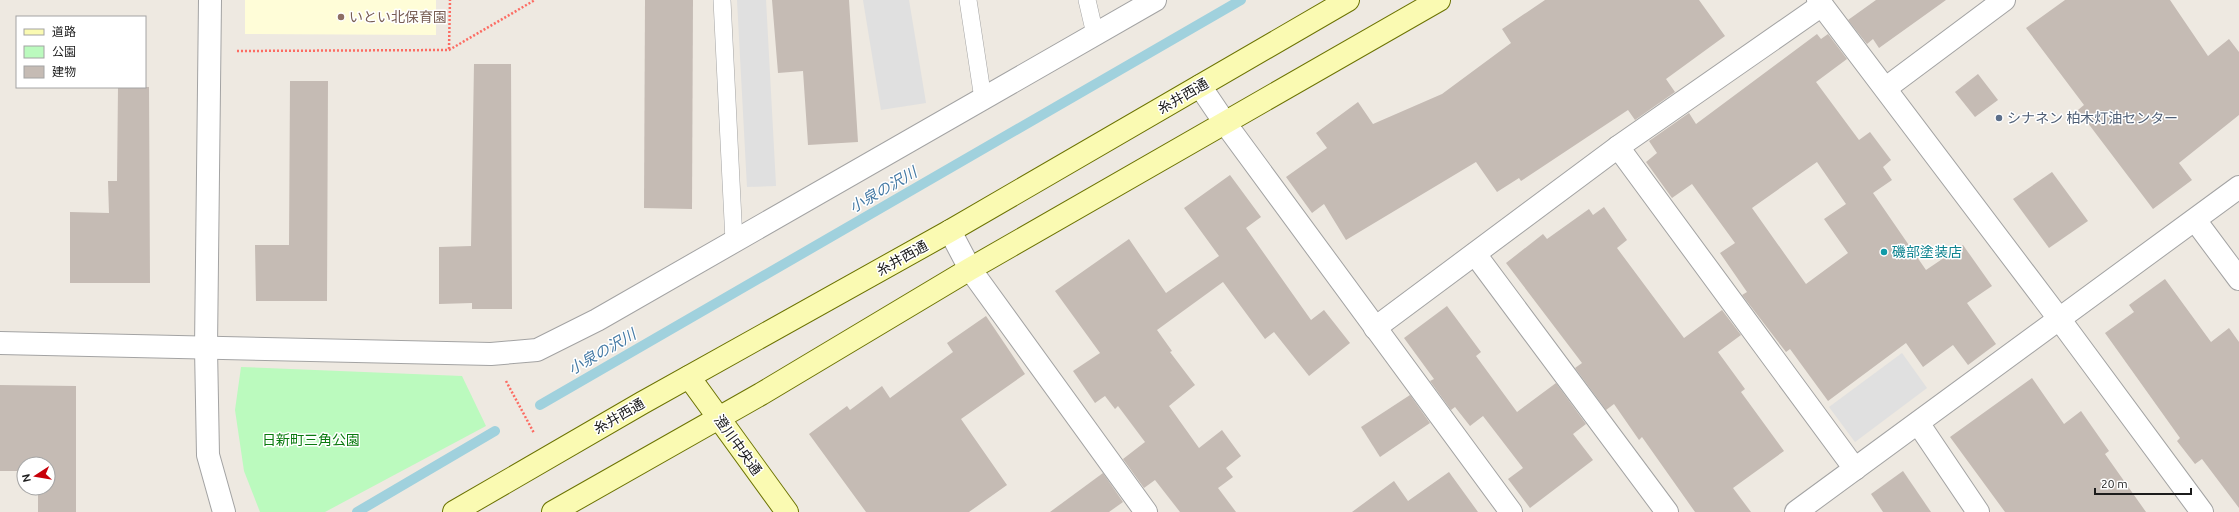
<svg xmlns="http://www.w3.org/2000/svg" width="2239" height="512" viewBox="0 0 2239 512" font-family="Ubuntu,'Noto Sans JP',sans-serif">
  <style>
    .education { fill: #fffdd8 }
    .park { fill: #bbfabe }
    .parking { fill: #e0e0e0 }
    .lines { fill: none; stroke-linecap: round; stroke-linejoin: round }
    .stream { stroke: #a0d1dd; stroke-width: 10 }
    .building { fill: #c5bbb4; fill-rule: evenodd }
    .lane-casing { stroke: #a3a3a3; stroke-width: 18 }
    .street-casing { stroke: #a3a3a3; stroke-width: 24 }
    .secondary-casing { stroke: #6c7303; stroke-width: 24 }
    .path { stroke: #fc6c63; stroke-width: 2.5; stroke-dasharray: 2 2; stroke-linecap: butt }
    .lane { stroke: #fff; stroke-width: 17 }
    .street { stroke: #fff; stroke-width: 22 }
    .secondary { stroke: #fafab2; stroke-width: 22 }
    .education-dot { fill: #8d6e63; stroke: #fff; stroke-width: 1.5 }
    .service-dot { fill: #5c6f8a; stroke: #fff; stroke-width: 1.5 }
    .culture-dot { fill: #0f9aa8; stroke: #fff; stroke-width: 1.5 }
    .labels { text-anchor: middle; stroke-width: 3; stroke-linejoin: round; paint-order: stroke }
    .education-label { font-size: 14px; fill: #785e54; stroke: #fff; text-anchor: start }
    .street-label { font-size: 14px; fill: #1c1c1c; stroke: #fff }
    .service-label { font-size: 14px; fill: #4e5e75; stroke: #fff; text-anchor: start }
    .culture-label { font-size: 14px; fill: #0d838f; stroke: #fff; text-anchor: start }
    .park-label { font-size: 14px; fill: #097a0e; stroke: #fff }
    .water-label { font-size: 15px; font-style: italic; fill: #4479a4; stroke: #fff }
  </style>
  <rect width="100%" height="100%" fill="#eee9e1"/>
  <path class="education" d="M245 0H436V35L245 34Z"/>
  <path class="park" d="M241 367 462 376 486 426 325 512H260L244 471 235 410Z"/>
  <g class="parking">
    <path d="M737 0H766L776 186 747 187Z"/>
    <path d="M863 0H909L926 103 881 110Z"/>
    <path d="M1902 353 1927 388 1855 442 1829 407Z"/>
  </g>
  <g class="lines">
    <g class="stream">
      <path d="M540 405 1241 0"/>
      <path d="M357 512 495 431"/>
    </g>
  </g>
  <g class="building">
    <path d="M645 0H693L692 209 644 208Z"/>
    <path d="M772 0H849L858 142 808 145 803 71 778 73Z"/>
    <path d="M1545 0H1699L1725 36 1666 79 1675 92 1635 120 1628 110 1521 181 1519 178 1497 192 1476 162 1346 240 1324 204 1312 213 1286 177 1327 148 1316 133 1358 102 1373 124 1442 94 1511 43 1502 29Z"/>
    <path d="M1876 0H1946L1879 48 1873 39 1867 44 1848 20Z"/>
    <path d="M2065 0H2170L2208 56 2229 39 2239 52V115L2179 163 2192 180 2153 209 2078 110 2084 105 2026 28Z"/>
    <path d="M1817 34 1821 39 1828 34 1847 59 1816 82 1859 140 1870 132 1891 160 1883 167 1892 180 1873 193 1926 270 1963 245 1992 286 1967 303 1996 344 1968 365 1953 345 1923 367 1906 343 1828 401 1790 349 1786 352 1742 295 1747 292 1720 253 1735 243 1692 184 1672 198 1646 162 1657 153 1649 141 1689 113 1696 124ZM1817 162 1846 204 1824 219 1848 253 1806 284 1752 208Z"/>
    <path d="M474 64H511L512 309H472V303L439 304V247L471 246Z"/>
    <path d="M1978 74 1998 100 1975 117 1955 92Z"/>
    <path d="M290 81H328L327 301H256L255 245H289Z"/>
    <path d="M118 87H149L150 283H70V212L109 213 108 181H117Z"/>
    <path d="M2052 172 2088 221 2049 248 2013 199Z"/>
    <path d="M1230 175 1261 217 1246 228 1311 320 1324 310 1350 343 1309 376 1274 332 1265 339 1223 282 1157 330 1172 351 1170 352 1195 385 1169 406 1199 448 1222 430 1241 456 1226 468 1233 477 1218 488 1236 512H1180L1155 480 1144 488 1123 459 1145 442 1118 406 1115 409 1105 396 1095 403 1073 371 1100 353 1055 291 1129 239 1166 293 1219 256 1184 208Z"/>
    <path d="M1604 207 1627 240 1617 248 1684 338 1722 310 1741 335 1718 352 1745 389 1741 392 1784 451 1733 488 1751 512H1695L1642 437 1639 440 1614 404 1606 410 1575 368 1582 363 1506 263 1543 234 1547 239 1589 209 1593 215Z"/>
    <path d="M2165 279 2211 342 2229 328 2239 342V508L2202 459 2195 464 2177 441 2180 438 2105 333 2134 312 2129 305Z"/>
    <path d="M1447 306 1481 352 1476 356 1517 412 1556 383 1586 424 1573 434 1593 460 1530 508 1508 479 1523 468 1483 416 1470 426 1455 407 1451 410 1430 381 1434 379 1404 338Z"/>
    <path d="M986 316 1025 374 961 419 1007 485 969 512H866L809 434 847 406 850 410 882 386 890 398 953 352 947 343Z"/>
    <path d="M2032 378 2064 424 2081 411 2109 451 2105 454 2146 512H2005L1950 437Z"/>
    <path d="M0 385 76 386V512H38V491H30V488H48V464H24V471H0Z"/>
    <path d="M1410 395 1430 423 1380 457 1361 427Z"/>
    <path d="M1903 471 1931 512H1883L1871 494Z"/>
    <path d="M1449 472 1478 512H1352L1394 481 1408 501Z"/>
    <path d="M1103 473 1123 502 1109 512H1050Z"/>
  </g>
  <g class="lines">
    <g class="lane-casing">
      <g id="lane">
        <path d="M722 0 734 241"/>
        <path d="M968 0 983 99"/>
        <path d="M1087 0 1095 34"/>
      </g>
    </g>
    <g class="street-casing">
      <g id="street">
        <path d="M210 0 206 348 208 455 224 512"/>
        <path d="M1818 0 2060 320 2202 512"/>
        <path d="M1200 86 1225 123 1511 512"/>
        <path d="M1886 88 2004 0"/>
        <path d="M1618 147 1855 469"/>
        <path d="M2195 220 2239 279"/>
        <path d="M950 231 970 269 1146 512"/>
        <path d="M1475 254 1667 512"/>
        <path d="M1375 328 1618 147 1822 5"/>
        <path d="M0 343 491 354 537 350 597 320 1155 0"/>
        <path d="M1918 423 1978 512"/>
        <path d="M1796 512 2239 187"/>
      </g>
    </g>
    <g class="secondary-casing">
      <g id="secondary">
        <path d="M689 377 787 512"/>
        <path d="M454 512 642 403 950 231 1348 0"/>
        <path d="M553 512 761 394 970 269 1439 0"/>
      </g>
    </g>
    <g class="path">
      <path d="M449 49 450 0"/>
      <path d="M237 51 449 50 535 0"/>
      <path d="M506 381 534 433"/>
    </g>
    <use href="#lane" class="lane"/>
    <use href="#street" class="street"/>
    <use href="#secondary" class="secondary"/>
  </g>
  <circle class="education-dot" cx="341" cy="17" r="4"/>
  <circle class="service-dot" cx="1999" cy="118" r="4"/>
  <circle class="culture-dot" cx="1884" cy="252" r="4"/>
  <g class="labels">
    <g class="education-label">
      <text x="349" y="22">いとい北保育園</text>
    </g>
    <g class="street-label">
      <text transform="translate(1183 96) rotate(-30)" y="5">糸井西通</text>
      <text transform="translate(902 258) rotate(-29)" y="5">糸井西通</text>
      <text transform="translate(619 416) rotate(-30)" y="5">糸井西通</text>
      <text transform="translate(738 445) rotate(54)" y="5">澄川中央通</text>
    </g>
    <g class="service-label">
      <text x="2007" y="123">シナネン 柏木灯油センター</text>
    </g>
    <g class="culture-label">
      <text x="1892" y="257">磯部塗装店</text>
    </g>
    <g class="park-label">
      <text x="311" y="445">日新町三角公園</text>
    </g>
    <g class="water-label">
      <text transform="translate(883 190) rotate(-30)" y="5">小泉の沢川</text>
      <text transform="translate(602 352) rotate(-30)" y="5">小泉の沢川</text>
    </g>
  </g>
  <rect x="16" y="16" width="130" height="72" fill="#ffffff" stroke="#a4a4a4"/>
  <rect x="24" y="29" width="20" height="6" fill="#fafab2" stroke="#a4a4a4"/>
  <text x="52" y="36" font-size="12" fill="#1c1c1c">道路</text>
  <rect x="24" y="46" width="20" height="12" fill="#bbfabe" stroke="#a4a4a4"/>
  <text x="52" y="56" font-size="12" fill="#1c1c1c">公園</text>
  <rect x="24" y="66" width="20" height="12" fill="#c5bbb4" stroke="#a4a4a4"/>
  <text x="52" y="76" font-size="12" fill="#1c1c1c">建物</text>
  <g transform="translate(36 476) rotate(258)"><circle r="19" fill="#ffffff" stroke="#a4a4a4"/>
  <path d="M0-3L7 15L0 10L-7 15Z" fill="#c70009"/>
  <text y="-6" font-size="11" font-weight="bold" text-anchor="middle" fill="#1c1c1c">N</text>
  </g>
  <path d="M2095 488v6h96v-6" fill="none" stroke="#1c1c1c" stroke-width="2"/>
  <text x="2101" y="488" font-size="12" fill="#1c1c1c" stroke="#ffffff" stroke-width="3" paint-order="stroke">20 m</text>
</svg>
